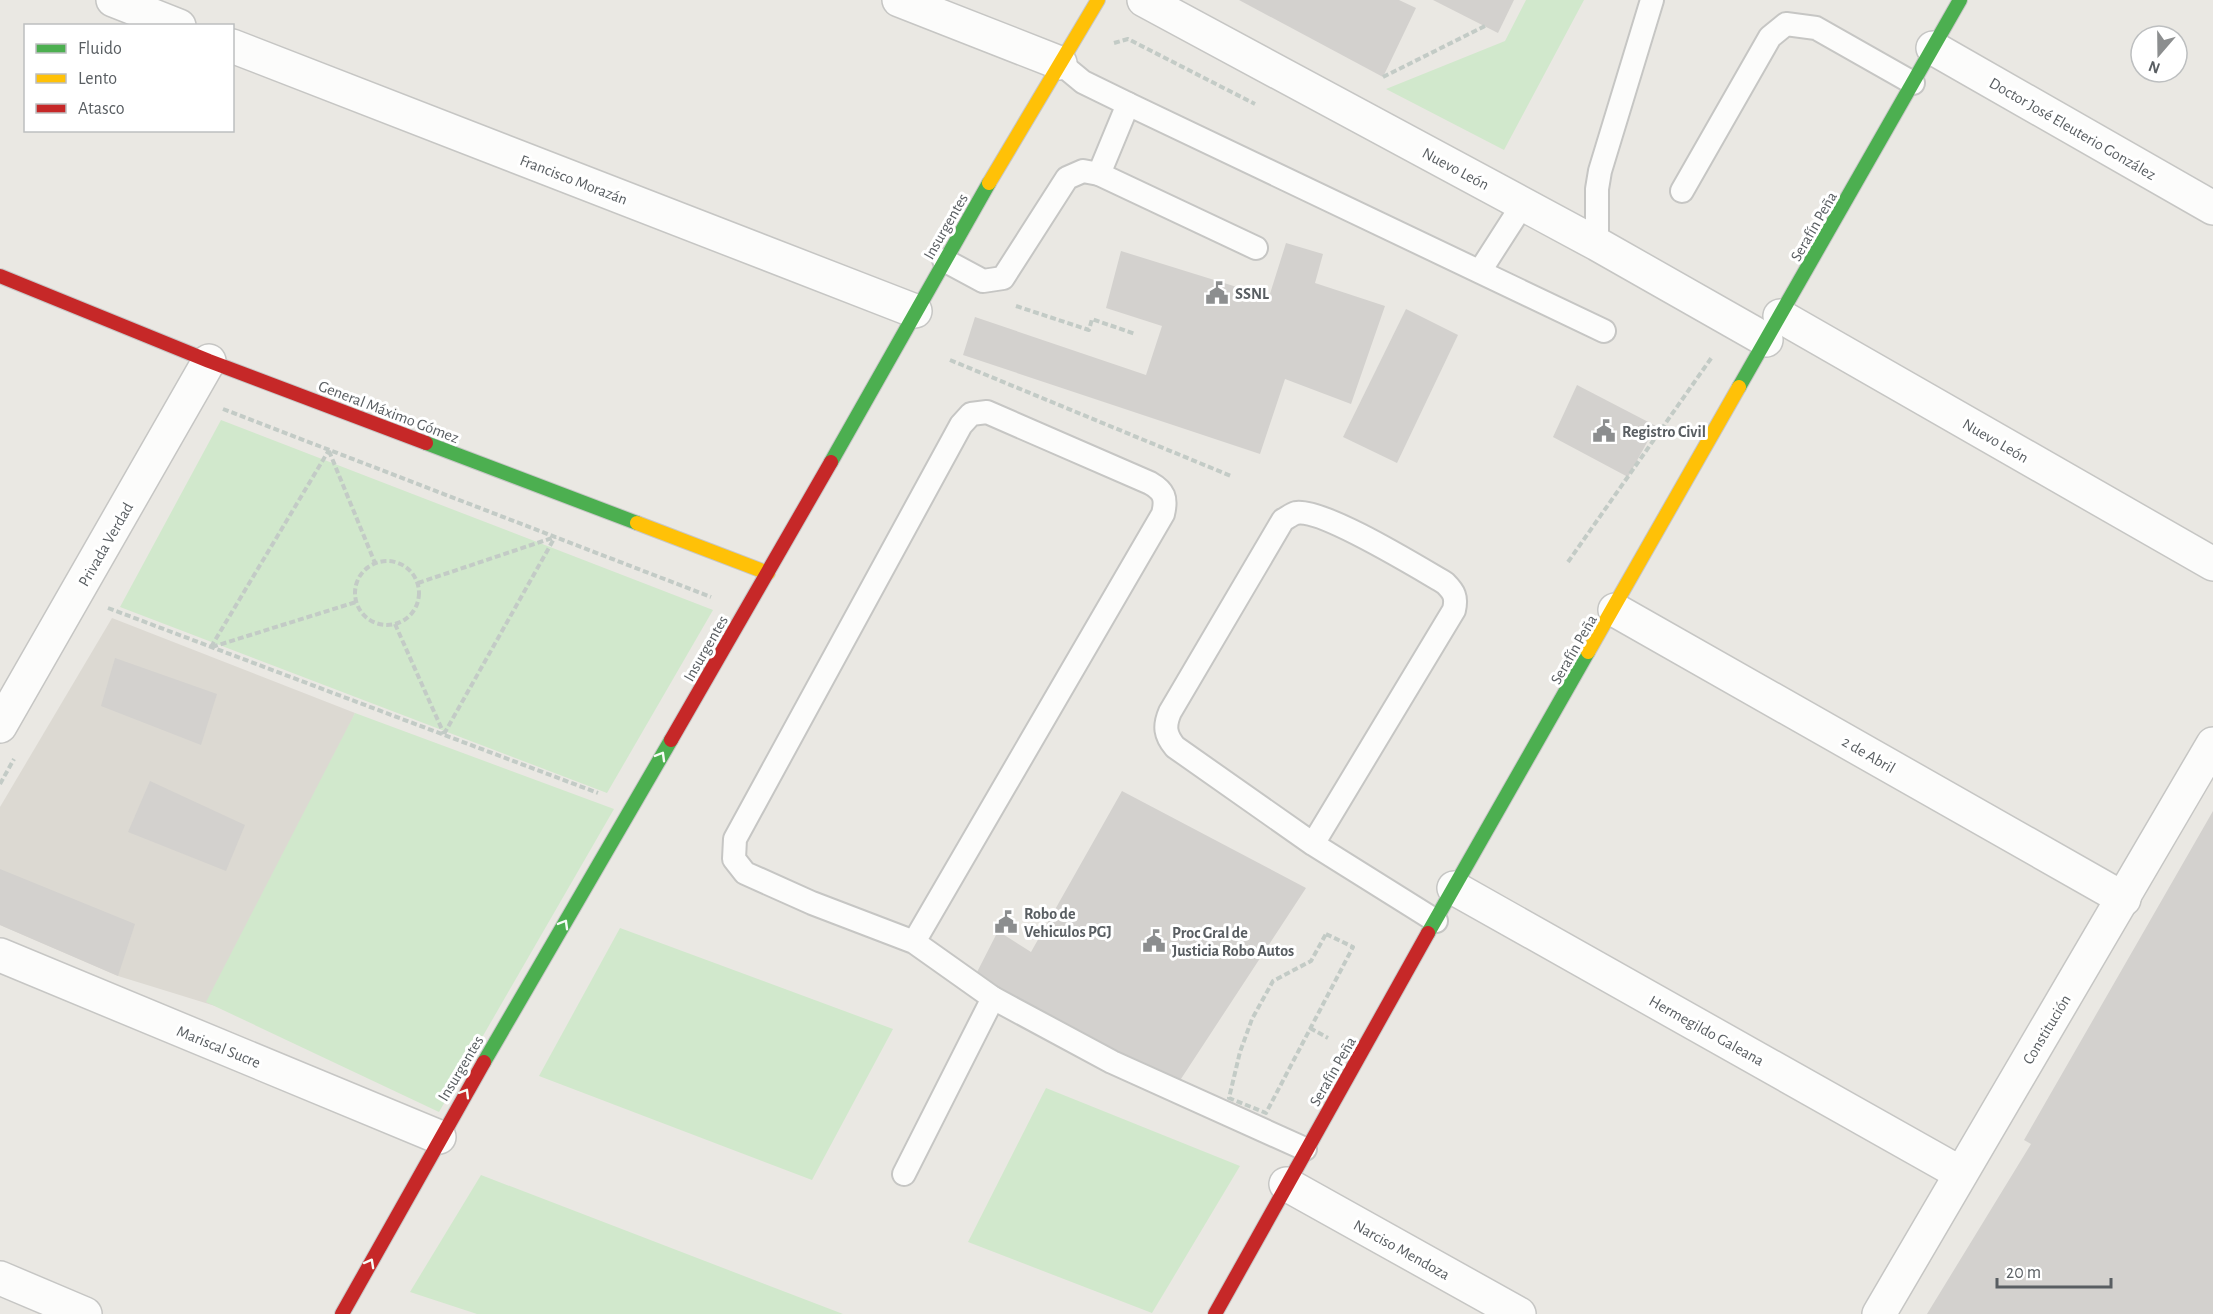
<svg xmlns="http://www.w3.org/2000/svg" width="2213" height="1314" viewBox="0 0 2213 1314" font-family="'Alegreya Sans',sans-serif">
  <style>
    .education { fill: #dcd9d2 }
    .green { fill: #d1e8cc }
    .building { fill: #d3d1ce }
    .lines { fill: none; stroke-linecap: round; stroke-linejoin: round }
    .lane-casing { stroke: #c6c6c4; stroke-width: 26 }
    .street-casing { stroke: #c6c6c4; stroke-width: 36 }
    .fast-casing { stroke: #c7c7c7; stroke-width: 16 }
    .slow-casing { stroke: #c7c7c7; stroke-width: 16 }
    .jam-casing { stroke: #c7c7c7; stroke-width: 16 }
    .path { stroke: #c3cbc6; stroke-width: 4; stroke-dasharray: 6 3; stroke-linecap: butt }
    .lane { stroke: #fcfcfb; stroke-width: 22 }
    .street { stroke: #fcfcfb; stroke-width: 33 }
    .fast { stroke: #4caf50; stroke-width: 14 }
    .slow { stroke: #ffc107; stroke-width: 14 }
    .jam { stroke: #c62828; stroke-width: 14 }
    .oneway { stroke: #f6fbf6 }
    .labels { text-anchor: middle; stroke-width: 6; stroke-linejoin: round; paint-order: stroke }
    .street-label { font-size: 16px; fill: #595e62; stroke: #fff }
    .poi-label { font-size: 16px; font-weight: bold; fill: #595e62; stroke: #fff; text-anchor: start }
  </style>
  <rect width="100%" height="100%" fill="#eae8e3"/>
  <path class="education" d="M112 618 355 713 225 1009 118 976 0 925V807Z"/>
  <g class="green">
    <path d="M1526 0H1584L1504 150 1386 89 1505 41Z"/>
    <path d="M221 420 713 610 607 793 120 607Z"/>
    <path d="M355 713 614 809 439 1112 206 1002Z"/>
    <path d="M620 928 893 1029 812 1180 539 1076Z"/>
    <path d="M1046 1088 1240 1166 1152 1313 968 1242Z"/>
    <path d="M481 1175 843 1314H477L410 1292Z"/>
  </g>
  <g class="building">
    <path d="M1239 0H1399L1416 8 1383 77Z"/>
    <path d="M1433 0H1514L1498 33Z"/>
    <path d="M1286 243 1323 254 1315 283 1385 306 1351 404 1285 379 1260 454 963 355 975 317 1146 375 1162 326 1106 308 1121 251 1269 297Z"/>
    <path d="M1406 309 1458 335 1397 463 1343 437Z"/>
    <path d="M1577 385 1656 426 1628 477 1553 437Z"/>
    <path d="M115 658 217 694 201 745 101 706Z"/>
    <path d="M150 781 245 825 226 871 128 832Z"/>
    <path d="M1122 791 1306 888 1177 1085 973 980 998 931 1031 952Z"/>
    <path d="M2213 811V1314H1927L2031 1144 2024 1140Z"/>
    <path d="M0 869 135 924 118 976 0 925Z"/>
  </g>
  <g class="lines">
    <g class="lane-casing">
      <g id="lane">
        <path d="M1060 63 1083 82 1128 104 1099 174"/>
        <path d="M1128 104 1604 331"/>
        <path d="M1682 191 1770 37 1786 24 1816 28 1913 83"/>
        <path d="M1597 244V189L1600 171 1652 0"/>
        <path d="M944 260 983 281 1003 278 1067 178 1083 171 1099 174 1256 248"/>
        <path d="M1480 271 1523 204"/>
        <path d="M1313 844 1454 610C1457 597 1454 592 1445 583 1419 568 1322 508 1296 513 1292 514 1287 518 1283 520L1170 712C1164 726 1165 735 1175 747L1313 844 1436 921"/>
        <path d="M914 942 1163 514C1167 498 1164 491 1150 483L987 412 971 414 961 425 735 839 734 859 745 873 812 903 914 942 993 998 1112 1062 1305 1149"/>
        <path d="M904 1174 993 998"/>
      </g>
    </g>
    <g class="street-casing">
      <g id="street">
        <path d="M113 0 179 26"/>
        <path d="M899 0 1060 63"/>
        <path d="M1144 0 1597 244 1766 340"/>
        <path d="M232 46 915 311"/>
        <path d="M1933 48 2213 208"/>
        <path d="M1780 316 2213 564"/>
        <path d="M1615 610 2124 899"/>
        <path d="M0 726 209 361"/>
        <path d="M1454 888 1960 1173"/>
        <path d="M0 955 439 1137"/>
        <path d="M1286 1184 1519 1314"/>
        <path d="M0 1278 85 1314"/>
        <path d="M1879 1314 2213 744"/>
      </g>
    </g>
    <g class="fast-casing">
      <g id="fast">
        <path d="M1739 387 1960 0"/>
        <path d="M426 443 637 523"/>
        <path d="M831 462 989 183"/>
        <path d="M1428 933 1588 652"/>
        <path d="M484 1062 671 740"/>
      </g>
    </g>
    <g class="slow-casing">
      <g id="slow">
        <path d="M989 183 1098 0"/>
        <path d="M637 523 768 573"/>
        <path d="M1588 652 1739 387"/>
      </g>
    </g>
    <g class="jam-casing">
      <g id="jam">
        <path d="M0 276 209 361 426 443"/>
        <path d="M671 740 831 462"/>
        <path d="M342 1314 484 1062"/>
        <path d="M1215 1314 1428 933"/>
      </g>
    </g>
    <g class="path">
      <path d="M1114 43 1128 39 1255 104"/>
      <path d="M1383 77 1485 26"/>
      <path d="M1016 306 1089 330 1092 319 1135 334"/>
      <path d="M950 360 1231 476"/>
      <path d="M223 409 711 597"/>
      <path d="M329 451 375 563"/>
      <circle cx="387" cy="593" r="32"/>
      <path d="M1568 562 1712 357"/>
      <path d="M418 583 555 537"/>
      <path d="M108 608 598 793"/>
      <path d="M395 624 444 734"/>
      <path d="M211 647 329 450"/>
      <path d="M212 647 356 602"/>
      <path d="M444 734 555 537"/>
      <path d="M0 784 14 759"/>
      <path d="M1326 934 1353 947 1266 1113 1229 1098 1240 1052 1252 1019 1273 981 1311 961Z"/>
      <path d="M1310 1028 1328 1038"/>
    </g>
    <use href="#lane" class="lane"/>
    <use href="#street" class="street"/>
    <use href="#fast" class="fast"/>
    <use href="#slow" class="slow"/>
    <use href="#jam" class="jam"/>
  </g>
  <defs><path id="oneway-chevron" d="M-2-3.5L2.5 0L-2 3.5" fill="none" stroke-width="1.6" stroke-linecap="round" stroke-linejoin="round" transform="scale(1.5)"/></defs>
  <g class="oneway">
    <use href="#oneway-chevron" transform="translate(661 756) rotate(-60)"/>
    <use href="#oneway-chevron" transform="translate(564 924) rotate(-60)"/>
    <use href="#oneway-chevron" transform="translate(465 1093) rotate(-59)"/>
    <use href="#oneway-chevron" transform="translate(370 1263) rotate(-61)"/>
  </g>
  <defs>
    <g id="civic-bare" transform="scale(1.8)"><path d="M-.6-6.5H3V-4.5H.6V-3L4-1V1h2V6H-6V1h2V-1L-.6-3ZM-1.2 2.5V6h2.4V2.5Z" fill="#8c8e8f" stroke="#fff" stroke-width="2.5" paint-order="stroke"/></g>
  </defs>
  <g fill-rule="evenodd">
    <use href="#civic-bare" x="1217" y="293"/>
    <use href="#civic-bare" x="1604" y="431"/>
    <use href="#civic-bare" x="1006" y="922"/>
    <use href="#civic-bare" x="1154" y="941"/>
  </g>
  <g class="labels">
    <g class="street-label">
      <text transform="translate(2073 128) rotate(30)" y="6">Doctor José Eleuterio González</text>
      <text transform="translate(1456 168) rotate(28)" y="6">Nuevo León</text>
      <text transform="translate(574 179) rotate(21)" y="6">Francisco Morazán</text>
      <text transform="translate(945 226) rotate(-60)" y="6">Insurgentes</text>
      <text transform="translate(1813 226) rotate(-60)" y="6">Serafín Peña</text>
      <text transform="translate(389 411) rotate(21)" y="6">General Máximo Gómez</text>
      <text transform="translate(1996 440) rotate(30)" y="6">Nuevo León</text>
      <text transform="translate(105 544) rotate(-60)" y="6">Privada Verdad</text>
      <text transform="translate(705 648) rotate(-60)" y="6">Insurgentes</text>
      <text transform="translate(1573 649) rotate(-60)" y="6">Serafín Peña</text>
      <text transform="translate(1869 754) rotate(30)" y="6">2 de Abril</text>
      <text transform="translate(2046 1029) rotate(-59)" y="6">Constitución</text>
      <text transform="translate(1707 1030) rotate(29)" y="6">Hermegildo Galeana</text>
      <text transform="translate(219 1046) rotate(22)" y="6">Mariscal Sucre</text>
      <text transform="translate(460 1068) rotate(-59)" y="6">Insurgentes</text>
      <text transform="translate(1332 1071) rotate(-60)" y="6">Serafín Peña</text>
      <text transform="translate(1402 1249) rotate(29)" y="6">Narciso Mendoza</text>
    </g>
    <g class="poi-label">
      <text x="1235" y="299">SSNL</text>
      <text x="1622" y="437">Registro Civil</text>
      <text x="1024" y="919">Robo de<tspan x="1024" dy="18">Vehiculos PGJ</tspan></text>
      <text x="1172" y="938">Proc Gral de<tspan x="1172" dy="18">Justicia Robo Autos</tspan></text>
    </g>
  </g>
  <rect x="24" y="24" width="210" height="108" fill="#ffffff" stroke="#bdbfc0" stroke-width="1.5"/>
  <rect x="36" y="44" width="30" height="9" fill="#4caf50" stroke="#bdbfc0" stroke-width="1.5"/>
  <text x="78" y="54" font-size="18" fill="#595e62">Fluido</text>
  <rect x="36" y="74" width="30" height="9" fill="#ffc107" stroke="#bdbfc0" stroke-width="1.5"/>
  <text x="78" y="84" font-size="18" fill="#595e62">Lento</text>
  <rect x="36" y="104" width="30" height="9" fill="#c62828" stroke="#bdbfc0" stroke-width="1.5"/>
  <text x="78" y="114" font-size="18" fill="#595e62">Atasco</text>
  <g transform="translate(2159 54) rotate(200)"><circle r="28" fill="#ffffff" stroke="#bdbfc0" stroke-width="1.5"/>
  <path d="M0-4.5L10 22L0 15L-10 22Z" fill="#8c8e8f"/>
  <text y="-9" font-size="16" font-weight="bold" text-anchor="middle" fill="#595e62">N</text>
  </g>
  <path d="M1997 1278v9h114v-9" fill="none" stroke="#595e62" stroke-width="3"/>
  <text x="2006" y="1278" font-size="18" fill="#595e62" stroke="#ffffff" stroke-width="4.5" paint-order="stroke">20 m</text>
</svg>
